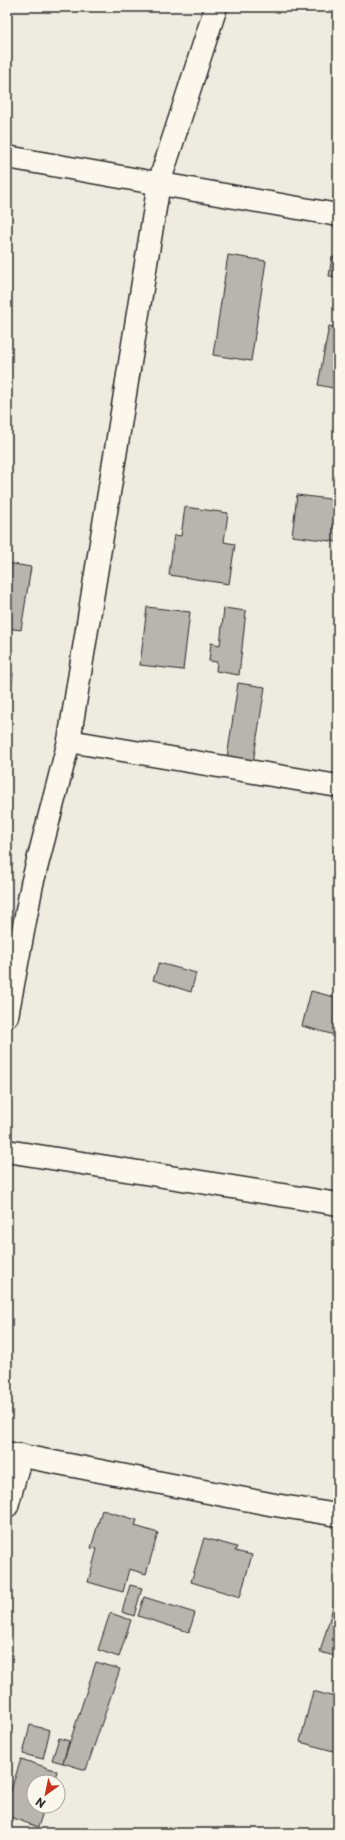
<svg xmlns="http://www.w3.org/2000/svg" width="345" height="1840" viewBox="0 0 345 1840" font-family="'Playpen Sans',sans-serif">
  <style>
    .building { fill: #b8b5ae; stroke: #2b2b2b }
    .lines { fill: none; stroke-linecap: round; stroke-linejoin: round }
    .minor-casing { stroke: #2b2b2b; stroke-width: 25 }
    .minor { stroke: #fbf7ec; stroke-width: 22 }
  </style>
  <rect width="100%" height="100%" fill="#eeebe0"/>
  <filter id="ink" filterUnits="userSpaceOnUse"><feTurbulence type="fractalNoise" baseFrequency=".025" numOctaves="2"/><feDisplacementMap in="SourceGraphic" scale="8" xChannelSelector="R" yChannelSelector="G"/><feConvolveMatrix kernelMatrix="1 2 1 2 8 2 1 2 1" color-interpolation-filters="sRGB"/></filter>
  <g filter="url(#ink)">
    <g class="building">
      <path d="M228 255 266 261 251 361 213 355Z"/>
      <path d="M332 257 338 258V277L329 276Z"/>
      <path d="M338 283V305H335Z"/>
      <path d="M329 326 338 328V389L318 385Z"/>
      <path d="M297 495 338 500V542L292 536Z"/>
      <path d="M185 507 228 513 224 542 235 544 229 584 169 575 174 535 181 536Z"/>
      <path d="M7 563 31 567 21 630 7 628Z"/>
      <path d="M147 607 190 612 183 670 140 665Z"/>
      <path d="M224 608 246 611 239 675 216 671 217 662 209 661 211 643 220 645Z"/>
      <path d="M7 672 13 673 7 728Z"/>
      <path d="M238 683 265 687 253 763 227 758Z"/>
      <path d="M159 963 196 973 191 992 153 980Z"/>
      <path d="M311 991 338 998V1036L302 1026Z"/>
      <path d="M102 1510 137 1520 135 1526 158 1533 146 1574 129 1569 123 1592 88 1582 97 1549 91 1548Z"/>
      <path d="M204 1538 237 1547 235 1551 252 1555 240 1597 191 1582Z"/>
      <path d="M130 1585 142 1588 134 1616 122 1612Z"/>
      <path d="M338 1590V1657L320 1652Z"/>
      <path d="M144 1597 195 1613 189 1632 138 1616Z"/>
      <path d="M110 1613 131 1620 119 1657 98 1650Z"/>
      <path d="M96 1662 120 1669 86 1770 63 1763Z"/>
      <path d="M313 1691 338 1698V1747L337 1752 300 1742Z"/>
      <path d="M30 1725 50 1730 43 1759 23 1754Z"/>
      <path d="M59 1738 69 1741 63 1763 52 1760Z"/>
      <path d="M21 1759 57 1771 54 1782H34V1806H45L38 1827 7 1816V1802Z"/>
    </g>
    <g class="lines">
      <g class="minor-casing">
        <g id="minor">
          <path d="M7 157 338 215"/>
          <path d="M69 741 159 183 216 7"/>
          <path d="M7 1016 32 884 69 741 338 786"/>
          <path d="M7 1151 338 1204"/>
          <path d="M7 1453 275 1505 338 1515"/>
          <path d="M7 1506 21 1455"/>
        </g>
      </g>
      <use href="#minor" class="minor"/>
    </g>
  </g>
  <rect width="345" height="1840" fill="none" stroke="#fbf7ec" stroke-width="24"/>
  <rect x="12" y="12" width="321" height="1816" fill="none" stroke="#2b2b2b" stroke-width="1.5" filter="url(#ink)"/>
  <g transform="translate(46 1794) rotate(213)"><circle r="19" fill="#fbf7ec" stroke="#a8a59f"/>
  <path d="M0-3L7 15L0 10L-7 15Z" fill="#c8321e"/>
  <text y="-6" font-size="11" font-weight="bold" text-anchor="middle" fill="#2b2b2b">N</text>
  </g>
</svg>
